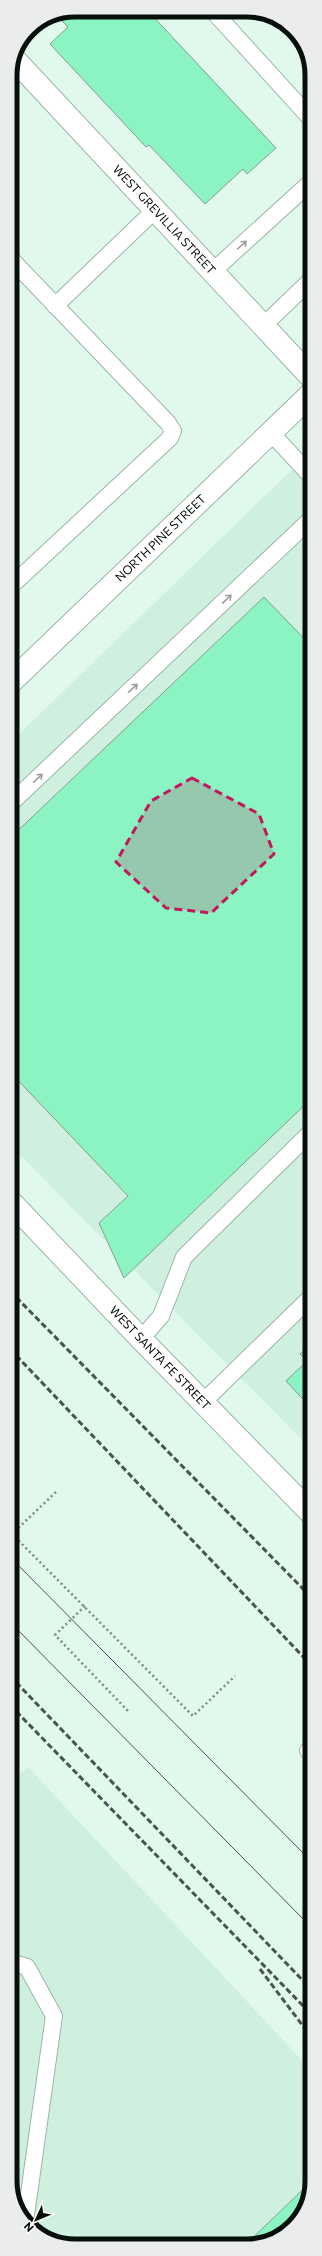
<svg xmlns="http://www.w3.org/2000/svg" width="322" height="2256" viewBox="0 0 322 2256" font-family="Commissioner,sans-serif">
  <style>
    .built { fill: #d0f0df }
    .building { fill: #8bf4c2; stroke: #869c90 }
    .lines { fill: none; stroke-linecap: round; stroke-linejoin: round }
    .service-casing { stroke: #9eb5a8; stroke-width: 18 }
    .minor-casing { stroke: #9eb5a8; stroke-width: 24 }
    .path { stroke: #7b8b83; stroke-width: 2.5; stroke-dasharray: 2 3; stroke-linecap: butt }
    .service { stroke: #fff; stroke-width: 16 }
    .minor { stroke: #fff; stroke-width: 22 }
    .tram { stroke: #48554e; stroke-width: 1 }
    .rail { stroke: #48554e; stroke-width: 3; stroke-dasharray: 6 3; stroke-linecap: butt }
    .oneway { stroke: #9c9f9e }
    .marked { fill: #c2185b; fill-opacity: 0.2; stroke: #c2185b; stroke-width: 3; stroke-dasharray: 8 5; stroke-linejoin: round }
    .labels { text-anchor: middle; stroke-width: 4; stroke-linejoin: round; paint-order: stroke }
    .street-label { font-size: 12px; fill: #08100c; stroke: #fff }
    .rim { fill: none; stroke: #08100c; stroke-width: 5 }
  </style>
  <rect width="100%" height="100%" fill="#e1f9ec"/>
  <g class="built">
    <path d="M312 450V1450L10 1145V743Z"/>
    <path d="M28 1767 312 2071V2182L293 2227 252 2246 58 2244 26 2224 10 2186V1784Z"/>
  </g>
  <g class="building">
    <path d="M75 10 148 11 276 148 247 174 243 169 205 204 149 145 146 147 50 44 68 27 59 18Z"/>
    <path d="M264 597 312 647V1098L124 1278 99 1223 128 1196 10 1072V838Z"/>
    <path d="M312 1343V1409L286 1381 307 1361 300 1354Z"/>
    <path d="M312 2181 293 2227 252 2246H244Z"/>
  </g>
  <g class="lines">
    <g class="service-casing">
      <g id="service">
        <path d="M214 12 312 120"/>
        <path d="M10 258 168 423 173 431 170 438 10 587"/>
        <path d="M213 271 312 181"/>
        <path d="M55 306 155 210"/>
        <path d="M263 326 312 279"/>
        <path d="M271 433 312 477"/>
        <path d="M10 804 312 518"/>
        <path d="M141 1339 161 1316 184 1257 312 1131"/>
        <path d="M203 1402 312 1296"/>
        <path d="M308 1751 312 1747"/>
        <path d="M10 1962 27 1967 54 2016 25 2222"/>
      </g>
    </g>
    <g class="minor-casing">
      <g id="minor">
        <path id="s1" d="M16 61 312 378"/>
        <path id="s2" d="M10 683 312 393"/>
        <path id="s3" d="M10 1201 141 1339 312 1514"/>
      </g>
    </g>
    <g class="path">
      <path d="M56 1492 12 1534 193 1716 235 1676"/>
      <path d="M85 1606 55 1635 128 1711"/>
    </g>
    <use href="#service" class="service"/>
    <use href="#minor" class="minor"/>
    <g class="tram">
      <path d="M10 1557 312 1862"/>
      <path d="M10 1622 312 1928"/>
    </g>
    <g class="rail">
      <path d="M10 1291 312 1598"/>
      <path d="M10 1349 312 1666"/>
      <path d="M10 1676 312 1990"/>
      <path d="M10 1705 312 2015"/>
      <path d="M260 1969 312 2038"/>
    </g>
  </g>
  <defs><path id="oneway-shaft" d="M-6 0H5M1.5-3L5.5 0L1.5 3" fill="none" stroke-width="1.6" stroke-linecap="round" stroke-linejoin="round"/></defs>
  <g class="oneway">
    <use href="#oneway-shaft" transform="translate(242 245) rotate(-42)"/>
    <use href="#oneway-shaft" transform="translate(227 599) rotate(-44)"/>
    <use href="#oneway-shaft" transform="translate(133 688) rotate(-43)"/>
    <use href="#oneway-shaft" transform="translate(38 778) rotate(-43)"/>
  </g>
  <path class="marked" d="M192 778 259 814 274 854 211 913 166 908 116 862 151 801Z"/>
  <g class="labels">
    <g class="street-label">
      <text dy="4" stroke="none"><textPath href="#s1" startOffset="217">WEST GREVILLIA STREET</textPath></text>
      <text dy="4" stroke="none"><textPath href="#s2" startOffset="209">NORTH PINE STREET</textPath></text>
      <text dy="4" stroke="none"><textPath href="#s3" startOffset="217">WEST SANTA FE STREET</textPath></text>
    </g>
  </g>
  <path d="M0 0H322V2256H0ZM75 17H247A58 58 0 0 1 305 75V2181A58 58 0 0 1 247 2239H75A58 58 0 0 1 17 2181V75A58 58 0 0 1 75 17Z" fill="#ebecec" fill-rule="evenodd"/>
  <path class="rim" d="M75 17H247A58 58 0 0 1 305 75V2181A58 58 0 0 1 247 2239H75A58 58 0 0 1 17 2181V75A58 58 0 0 1 75 17Z"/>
  <g transform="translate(36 2220) rotate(226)" stroke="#ffffff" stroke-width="3" paint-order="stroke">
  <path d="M0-3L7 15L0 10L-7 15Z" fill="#08100c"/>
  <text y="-6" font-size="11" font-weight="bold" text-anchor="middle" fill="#08100c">N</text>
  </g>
</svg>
